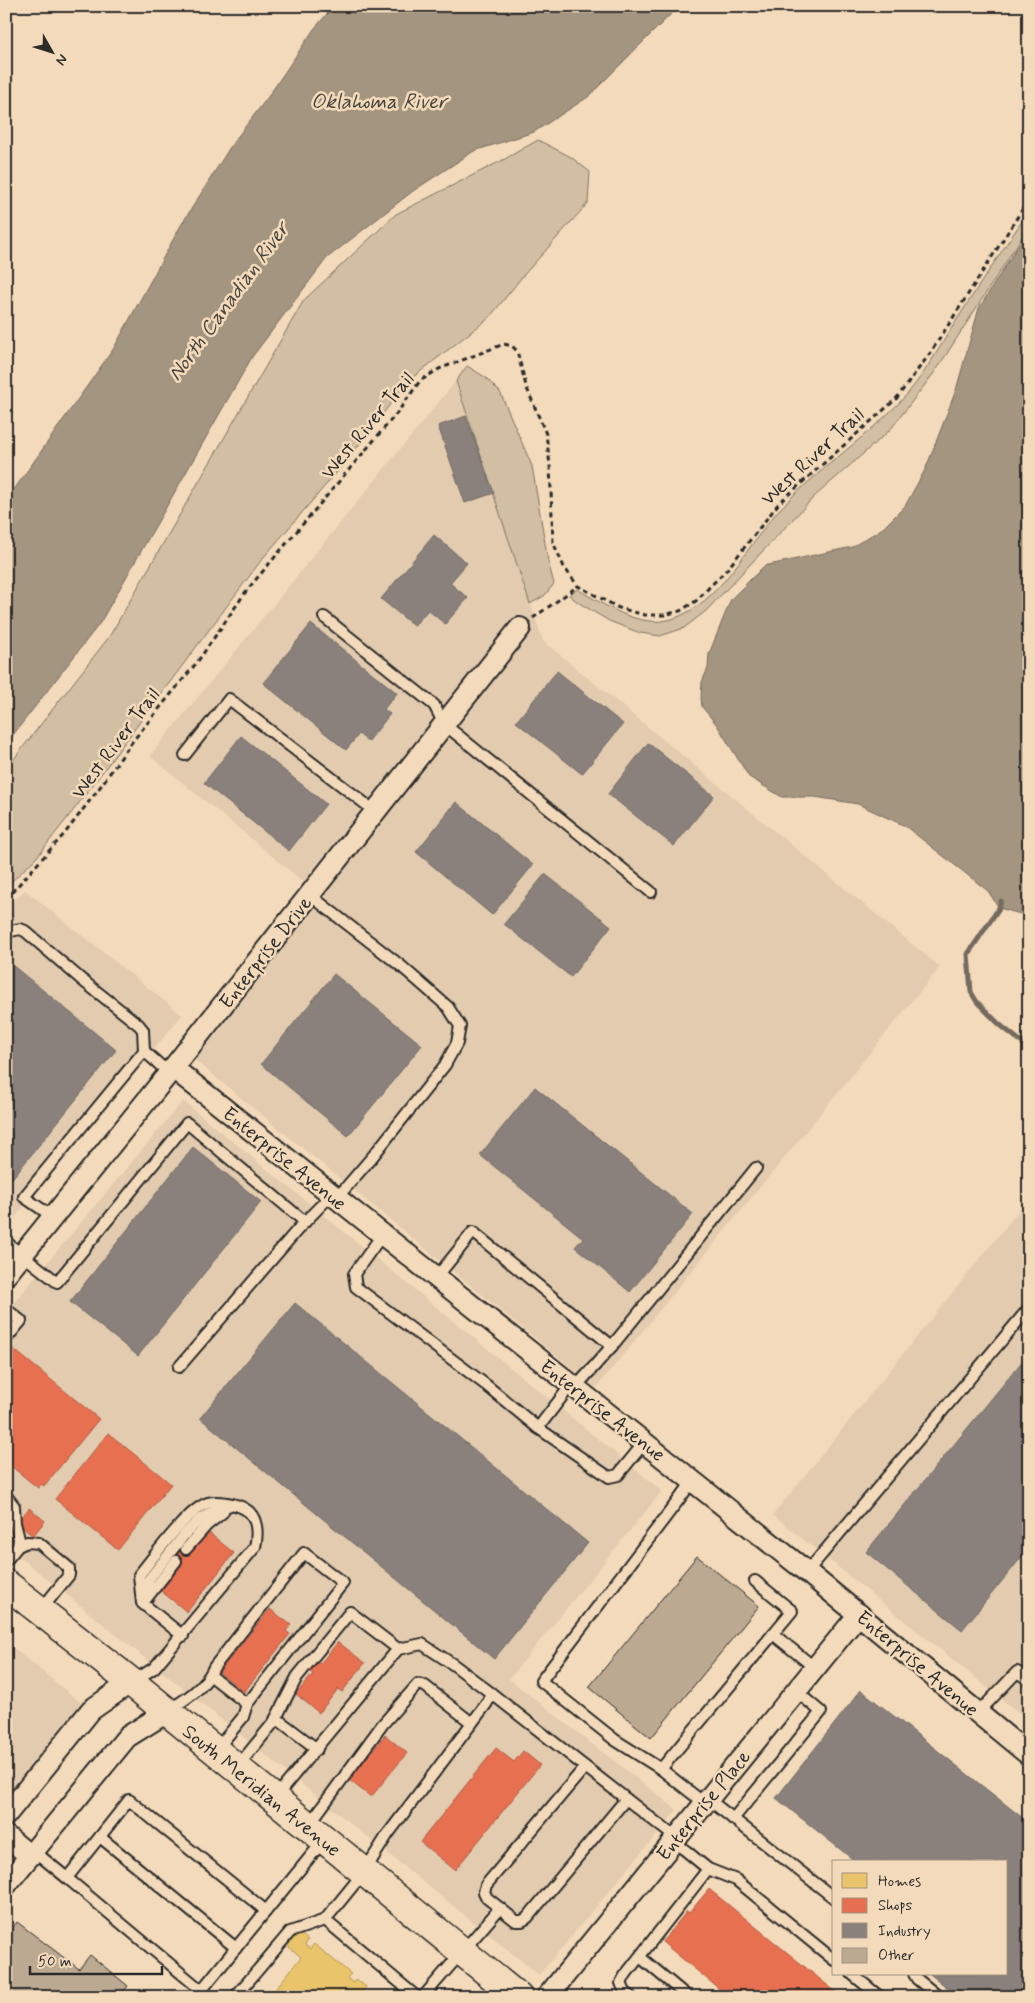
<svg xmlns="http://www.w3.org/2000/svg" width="1035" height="2003" viewBox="0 0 1035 2003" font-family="Mynerve,sans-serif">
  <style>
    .built { fill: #e2cbae }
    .green { fill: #d2bea2; stroke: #7e7466 }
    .water { fill: #a49581; stroke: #746b5f }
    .homes { fill: #e9c46a; stroke: #b09657 }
    .shops { fill: #e76f51; stroke: #af5b46 }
    .industry { fill: #8a817c; stroke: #6e6764 }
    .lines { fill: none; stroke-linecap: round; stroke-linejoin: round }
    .stream { stroke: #746b5f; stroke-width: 5 }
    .building { fill: #bba992; stroke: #2b2b2b }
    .service-casing { stroke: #2b2b2b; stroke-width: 14 }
    .minor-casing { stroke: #2b2b2b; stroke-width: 24 }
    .secondary-casing { stroke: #2b2b2b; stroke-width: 31 }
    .path { stroke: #2b2b2b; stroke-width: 3; stroke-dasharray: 5 4; stroke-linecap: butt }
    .service { stroke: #f3daba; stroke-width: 10 }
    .minor { stroke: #f3daba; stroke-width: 20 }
    .secondary { stroke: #f3daba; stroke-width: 28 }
    .labels { text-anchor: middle; stroke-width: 5; stroke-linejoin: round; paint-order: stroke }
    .street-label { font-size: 20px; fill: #2b2b2b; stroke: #f3daba }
    .water-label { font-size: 21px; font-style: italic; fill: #494640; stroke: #f3daba }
  </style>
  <rect width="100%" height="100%" fill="#f3daba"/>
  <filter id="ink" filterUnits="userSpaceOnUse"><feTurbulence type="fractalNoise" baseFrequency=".02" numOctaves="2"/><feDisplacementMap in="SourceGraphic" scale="10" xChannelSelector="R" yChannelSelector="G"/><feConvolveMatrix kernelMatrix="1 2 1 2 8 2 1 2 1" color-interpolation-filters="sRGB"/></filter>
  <g filter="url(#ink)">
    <g class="built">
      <path d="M456 381 543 641 940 967 596 1388 191 1057 322 897 150 756Z"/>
      <path d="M25 890 182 1015 6 1228V908Z"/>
      <path d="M183 1101 662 1491 509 1679 677 1810 539 1975 6 1546V1312Z"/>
      <path d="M1029 1198V1721L773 1515Z"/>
      <path d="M6 1642 81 1703 6 1795Z"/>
    </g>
    <g class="green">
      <path d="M538 140 571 157 590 172 588 203 522 277 489 318 408 381 349 458 263 558 86 794 37 857 6 887V769L109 637 304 300 396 214 503 160Z"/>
      <path d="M1029 211V226L937 369 890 430 814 497 706 611 684 628 660 636 640 633 609 621 579 603 569 595 577 589C605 605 639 629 672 619 720 604 747 545 779 510 816 471 862 441 900 402 923 378 940 346 958 318 981 282 1005 246 1029 211Z"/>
      <path d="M467 366 485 377 500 392 532 466 548 561 554 584 544 596 530 604 456 381Z"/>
    </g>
    <g class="water">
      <path d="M334 6H679L588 97 534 132 474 151 413 191 327 258 252 357 100 623 6 744V501L114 348 180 227 232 144 268 97 314 29Z"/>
      <path d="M1029 228V916H1028L999 908 988 891 905 826 858 804 815 797H782L749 777 717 725 702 707 701 698 702 682 708 668 709 654 731 599 764 566 852 547 883 528 905 506 926 468 956 390 979 308Z"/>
    </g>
    <path class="homes" d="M298 1932 308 1940 305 1945 310 1949 314 1944 351 1974 347 1978 353 1983 356 1979 366 1987 358 1997H349L341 1990 336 1997H269L301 1957 288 1946Z"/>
    <g class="shops">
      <path d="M11 1347 99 1419 44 1486 41 1484 38 1488 6 1462V1353Z"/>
      <path d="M108 1433 171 1484 118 1550 55 1499Z"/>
      <path d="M29 1508 45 1521 33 1536 17 1523Z"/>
      <path d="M208 1532 234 1553 187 1612 161 1591 182 1565 171 1557 181 1545 191 1553Z"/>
      <path d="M270 1609 291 1625 286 1631 290 1634 244 1692 219 1672Z"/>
      <path d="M338 1642 365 1663 342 1692 338 1689 319 1713 296 1694 313 1674 309 1671 316 1661 320 1664Z"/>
      <path d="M385 1735 407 1753 371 1797 349 1780Z"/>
      <path d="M496 1748 514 1762 523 1751 540 1765 455 1870 420 1842Z"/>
      <path d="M709 1889 842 1997H729L662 1942 687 1911 689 1913Z"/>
    </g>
    <g class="industry">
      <path d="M466 416 494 493 465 503 438 426Z"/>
      <path d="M434 535 467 563 450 583 468 598 445 624 428 610 414 626 381 599Z"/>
      <path d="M311 624 397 693 384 709 390 714 368 742 359 734 346 750 263 683Z"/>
      <path d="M557 671 623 724 582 774 516 722Z"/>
      <path d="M241 736 326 804 289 851 204 783Z"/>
      <path d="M648 743 714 796 674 846 608 794Z"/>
      <path d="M456 802 533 865 492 915 416 852Z"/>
      <path d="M545 874 611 926 571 977 504 924Z"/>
      <path d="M6 960 116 1050 6 1186Z"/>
      <path d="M334 974 422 1045 348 1136 261 1064Z"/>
      <path d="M535 1087 693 1214 630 1292 575 1247 583 1238 480 1155Z"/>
      <path d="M193 1147 261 1202 138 1356 70 1302Z"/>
      <path d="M295 1303 588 1543 494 1659 200 1418Z"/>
      <path d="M1029 1353V1548L962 1630 866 1552Z"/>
      <path d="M861 1690 1029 1823V1997H959L930 1974H1006V1862H856L776 1798Z"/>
    </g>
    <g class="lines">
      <path class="stream" d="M1001 901 999 908 968 954 971 992 977 1002 999 1024 1029 1048"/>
    </g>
    <g class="building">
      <path d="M697 1556 759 1606 651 1738 589 1687Z"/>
      <path d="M17 1922 79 1969 90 1955 128 1986 119 1997H6V1935Z"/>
    </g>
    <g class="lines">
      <g class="service-casing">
        <g id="service">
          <path d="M324 617 434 705 444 724 651 892"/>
          <path d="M185 755 229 699 376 812"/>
          <path d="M310 895 401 966 448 1007 460 1026 457 1043 445 1065 373 1156 336 1199"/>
          <path d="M6 932 20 929 25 931 82 980 139 1025 143 1030 144 1051 24 1197 53 1217"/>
          <path d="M144 1051 169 1073"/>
          <path d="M382 1235 354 1274 356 1287 486 1385 538 1428 571 1385"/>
          <path d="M6 1242 57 1282 187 1123 305 1222"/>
          <path d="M436 1278 473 1232 612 1346 575 1388"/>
          <path d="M6 1309 21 1321 6 1339"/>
          <path d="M612 1346 756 1168"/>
          <path d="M179 1367 299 1228 331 1195"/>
          <path d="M538 1428 609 1477 618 1475 644 1443"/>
          <path d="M693 1481 541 1681 615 1740 661 1769 704 1803"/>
          <path d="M18 1546 27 1542 39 1543 69 1568V1575L40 1611"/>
          <path d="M186 1549 207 1525 223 1512"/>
          <path d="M6 1561 18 1546 19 1539 15 1523 14 1506 7 1497"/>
          <path d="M807 1572 1029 1308"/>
          <path d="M144 1597 149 1579 185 1534 198 1521 210 1513 230 1505"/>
          <path d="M146 1599 176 1561"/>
          <path d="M773 1634 815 1668"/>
          <path d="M210 1675 247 1704"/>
          <path d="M132 1682 154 1668 255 1547C258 1534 258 1516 245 1509 237 1504 217 1500 208 1503 187 1510 154 1557 139 1575L142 1603 183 1636"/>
          <path d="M491 1693 676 1838"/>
          <path d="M167 1711C185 1700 206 1687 214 1667L304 1553 343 1583 247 1704 243 1717 216 1750"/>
          <path d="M977 1714 1017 1672 1029 1680"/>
          <path d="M276 1718 317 1749"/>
          <path d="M238 1766 274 1722 297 1677 350 1612 398 1649 274 1799"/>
          <path d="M585 1767 486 1885 484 1892 487 1898 516 1921H522L527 1918 626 1799"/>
          <path d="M661 1769 792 1611 755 1581"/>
          <path d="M708 1799 834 1898"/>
          <path d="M733 1819 821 1712 796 1691"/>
          <path d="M308 1826 382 1725 418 1684 425 1686 472 1723"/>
          <path d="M100 1837 236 1948"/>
          <path d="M34 1851 67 1878"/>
          <path d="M708 1869 736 1880 834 1960"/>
          <path d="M325 1920 417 1997"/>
          <path d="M640 1957 688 1997"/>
          <path d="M852 1974 880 1997"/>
          <path d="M914 1974 917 1979 939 1997"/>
          <path d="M201 1990 67 1878 129 1800 266 1911"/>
          <path d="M196 1997 323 1841"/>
          <path d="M235 1997 290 1932 325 1920 364 1872 388 1834 487 1703 491 1693 454 1665 422 1644 398 1649"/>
          <path d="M423 1997 500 1908"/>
          <path d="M631 1997 625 1992 621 1983 626 1974 708 1869 674 1841"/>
        </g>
      </g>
      <g class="minor-casing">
        <g id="minor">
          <path d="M173 1068 807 1572 1029 1755"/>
          <path d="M6 1275 173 1068 520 628"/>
          <path d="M6 1815 91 1710 131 1682"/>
          <path d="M6 1836 30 1856"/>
          <path d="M6 1885 127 1737 167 1712"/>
          <path d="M547 1997 859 1614"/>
        </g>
      </g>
      <g class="secondary-casing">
        <path id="secondary" d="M6 1584 131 1682 518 1997"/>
      </g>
      <g class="path">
        <path d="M533 618 578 586"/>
        <path d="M6 899 66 832 100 787 132 742 198 661 247 590 397 413 420 381 439 369 504 344 512 346 517 351 526 386 546 434 550 465 553 542 564 567 578 586 619 608 645 615H664L680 611 696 601 729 567 779 503 896 399 931 352 1029 199"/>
      </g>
      <use href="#service" class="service"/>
      <use href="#minor" class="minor"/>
      <use href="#secondary" class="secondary"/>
    </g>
  </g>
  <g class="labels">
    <g class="street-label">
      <text transform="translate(367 425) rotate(-50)" y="7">West River Trail</text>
      <text transform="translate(812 456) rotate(-43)" y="7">West River Trail</text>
      <text transform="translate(115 743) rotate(-53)" y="7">West River Trail</text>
      <text transform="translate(265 952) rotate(-52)" y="7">Enterprise Drive</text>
      <text transform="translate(285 1158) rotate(39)" y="7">Enterprise Avenue</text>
      <text transform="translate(603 1410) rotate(38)" y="7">Enterprise Avenue</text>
      <text transform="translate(918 1663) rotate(40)" y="7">Enterprise Avenue</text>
      <text transform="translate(262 1790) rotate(39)" y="7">South Meridian Avenue</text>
      <text transform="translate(703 1805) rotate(-51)" y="7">Enterprise Place</text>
    </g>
    <g class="water-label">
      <text x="379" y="108">Oklahoma River</text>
      <text transform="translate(228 301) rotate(-54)" y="7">North Canadian River</text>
    </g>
  </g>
  <rect width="1035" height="2003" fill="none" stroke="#f3daba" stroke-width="25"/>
  <rect x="12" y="12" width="1010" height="1978" fill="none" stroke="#2b2b2b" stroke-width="2" filter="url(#ink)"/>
  <rect x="832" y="1860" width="175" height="115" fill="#f3daba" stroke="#a39481"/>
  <rect x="842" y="1873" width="25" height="15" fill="#e9c46a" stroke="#a39481"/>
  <text x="878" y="1886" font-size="15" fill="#2b2b2b">Homes</text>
  <rect x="842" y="1898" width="25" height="15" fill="#e76f51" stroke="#a39481"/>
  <text x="878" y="1910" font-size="15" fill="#2b2b2b">Shops</text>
  <rect x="842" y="1923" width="25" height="15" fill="#8a817c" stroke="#a39481"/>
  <text x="878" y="1936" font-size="15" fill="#2b2b2b">Industry</text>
  <rect x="842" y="1948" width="25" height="15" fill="#bba992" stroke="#a39481"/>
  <text x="878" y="1960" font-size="15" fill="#2b2b2b">Other</text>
  <g transform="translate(52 52) rotate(129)" stroke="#f3daba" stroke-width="4" paint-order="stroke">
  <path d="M0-4L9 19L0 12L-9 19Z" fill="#2b2b2b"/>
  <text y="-8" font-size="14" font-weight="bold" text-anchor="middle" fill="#2b2b2b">N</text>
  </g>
  <path d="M30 1966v8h132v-8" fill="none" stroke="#2b2b2b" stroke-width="2.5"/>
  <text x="38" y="1966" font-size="15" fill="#2b2b2b" stroke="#f3daba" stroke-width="4" paint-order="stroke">50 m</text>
</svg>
